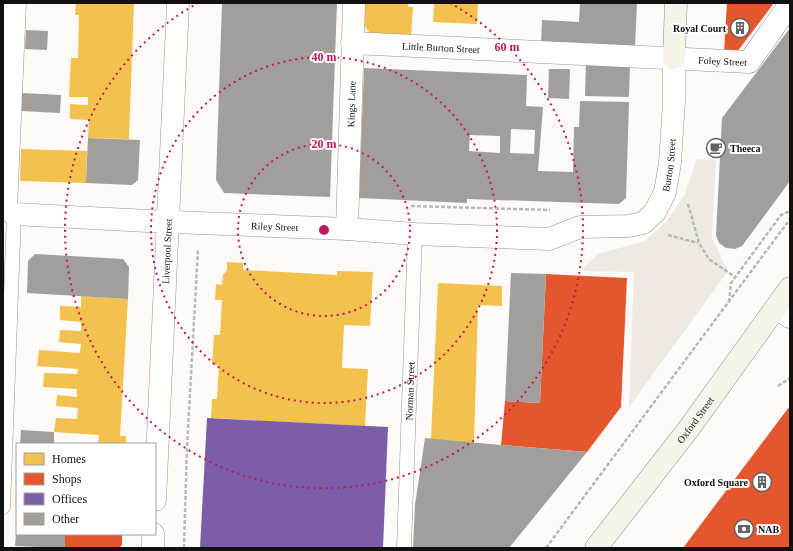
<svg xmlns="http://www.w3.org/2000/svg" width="793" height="551" viewBox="0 0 793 551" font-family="Georgia,serif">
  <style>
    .plaza { fill: #eee9e2 }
    .homes { fill: #f2c14e }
    .shops { fill: #e4572e }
    .offices { fill: #7b5ea7 }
    .building { fill: #a19e9c; fill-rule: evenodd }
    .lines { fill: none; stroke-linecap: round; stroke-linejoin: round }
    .lane-casing { stroke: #979695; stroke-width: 15 }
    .street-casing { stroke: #979695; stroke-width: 23 }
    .secondary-casing { stroke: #8e8d8b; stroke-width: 23 }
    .path { stroke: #b9b9b8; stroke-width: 2.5; stroke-dasharray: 4 2; stroke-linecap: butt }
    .lane { stroke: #fffefe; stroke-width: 14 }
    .street { stroke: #fffefe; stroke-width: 22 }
    .secondary { stroke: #f6f3eb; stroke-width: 22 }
    .ring { fill: none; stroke: #c2185b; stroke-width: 2; stroke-dasharray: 2 4 }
    .labels { text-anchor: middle; stroke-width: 4; stroke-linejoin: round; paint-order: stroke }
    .poi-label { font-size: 10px; font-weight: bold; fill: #111; stroke: #fff; text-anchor: end }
    .street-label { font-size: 10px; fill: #111; stroke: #fff }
    .centre { fill: #c2185b; stroke: #fff; stroke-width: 2 }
    .ring-label { font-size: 12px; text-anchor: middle; font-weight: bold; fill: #c2185b; stroke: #fff; stroke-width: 4; stroke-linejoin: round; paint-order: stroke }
  </style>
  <rect width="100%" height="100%" fill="#fdfaf7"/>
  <path class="plaza" d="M697 159 716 160 712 238 728 271 629 407 634 272 580 271 598 254 645 241 666 222 685 194Z"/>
  <g class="homes">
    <path d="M76 3H134L129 139 88 138 89 120 70 119V104L88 105V97H69L71 58H78L79 15H75Z"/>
    <path d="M365 3H408V7H413L411 36 371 34 364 26Z"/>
    <path d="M434 3H478L477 24 433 22Z"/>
    <path d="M21 149 87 151 86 183 20 181Z"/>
    <path d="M227 262 243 263V270L337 275V271L373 272 370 326 344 325 342 368 368 369 365 426 211 418 212 399H217L219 365H212L214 335H220L222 300H215L216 284 222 285 223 275 227 270Z"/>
    <path d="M438 283 502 286V306L478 305 474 443 431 439Z"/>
    <path d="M81 296 128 299 120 436H126V444H98L99 435 54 432 56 418 77 419 78 408 56 406 57 395 77 397V389L43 387 44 373 77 374 78 369 37 366 39 350 80 353 81 344 59 342 60 330 81 331V322L60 320V306L81 307Z"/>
  </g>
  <g class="shops">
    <path d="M727 3H774L737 52H724Z"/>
    <path d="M546 274 627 278 621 407 587 452 501 445 505 401 540 403Z"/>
    <path d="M790 406V548H683L783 415Z"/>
    <path d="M65 534H122V545L119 548H65Z"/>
  </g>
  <path class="offices" d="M207 418 388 427 383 548H200Z"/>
  <g class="building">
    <path d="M222 3H337L330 197 224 193 216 180Z"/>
    <path d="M580 3H637L635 46 541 43 542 20 579 22Z"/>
    <path d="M790 28V181L742 246 735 249 726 248 719 243 716 235 722 118Z"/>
    <path d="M26 30 48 31 47 50 25 49Z"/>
    <path d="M586 63 630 64 629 97 585 96Z"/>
    <path d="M364 68 527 75 526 106 543 107 538 171 573 172 574 127H579L580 101 629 102 626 198 619 204 467 199V203L359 198ZM511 129 535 130 534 154 510 153ZM470 135 500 136V153L469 151Z"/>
    <path d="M549 69H570L569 99 548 98Z"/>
    <path d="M22 93 61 95 60 113 21 111Z"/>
    <path d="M88 138 140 140 138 180 132 185 86 183Z"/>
    <path d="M35 254 123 259 129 267 128 299 27 293 28 261Z"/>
    <path d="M511 273 546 274 540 403 505 401Z"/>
    <path d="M21 430 54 432V444H20Z"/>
    <path d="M425 438 501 445 587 452 509 548H413L415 505Z"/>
    <path d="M16 534H65V548L15 546Z"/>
  </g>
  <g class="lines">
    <g class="lane-casing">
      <g id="lane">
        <path d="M3 507 14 214"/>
        <path id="s1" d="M404 548 415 234"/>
      </g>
    </g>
    <g class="street-casing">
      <g id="street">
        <path id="s2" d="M352 43 749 62 790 4"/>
        <path id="s3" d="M3 208H6L14 214 148 221 347 229 415 234 549 239 580 227 628 226 643 223 655 212 665 192 670 163 674 101V58"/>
        <path d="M6 208 15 3"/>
        <path id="s4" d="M347 229 354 3"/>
        <path d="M776 308 790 317"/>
        <path id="s5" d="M155 500 178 3"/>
        <path d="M153 548V534"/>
      </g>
    </g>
    <g class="secondary-casing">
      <g id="secondary">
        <path d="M674 58 676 3"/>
        <path id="s6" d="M596 548 690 427 790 288"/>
      </g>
    </g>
    <g class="path">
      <path d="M688 204 699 243 709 259 735 277"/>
      <path d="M411 206 550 210"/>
      <path d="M668 235 698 243"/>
      <path d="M729 302 731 283 781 215 790 211"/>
      <path d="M778 386 790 378"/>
      <path d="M184 548 187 447 198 249"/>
      <path d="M546 548 790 219"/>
    </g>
    <use href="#lane" class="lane"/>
    <use href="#street" class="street"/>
    <use href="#secondary" class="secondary"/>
  </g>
  <g class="ring">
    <circle cx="324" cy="230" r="86"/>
    <circle cx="324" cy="230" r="173"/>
    <path d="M450 3A259 259 0 1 1 198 3"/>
  </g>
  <defs>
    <g id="building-ring" transform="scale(1)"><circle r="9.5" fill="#fff" stroke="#646362" stroke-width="1.5"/><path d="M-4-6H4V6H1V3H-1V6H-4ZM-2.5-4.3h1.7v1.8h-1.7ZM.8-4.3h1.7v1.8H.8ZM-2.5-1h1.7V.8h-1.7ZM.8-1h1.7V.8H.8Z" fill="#646362"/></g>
    <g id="cafe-ring" transform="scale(1)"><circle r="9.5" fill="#fff" stroke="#646362" stroke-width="1.5"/><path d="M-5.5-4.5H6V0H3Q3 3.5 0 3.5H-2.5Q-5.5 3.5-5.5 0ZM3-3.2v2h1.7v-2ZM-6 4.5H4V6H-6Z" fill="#646362"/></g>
    <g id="bank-ring" transform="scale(1)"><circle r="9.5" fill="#fff" stroke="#646362" stroke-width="1.5"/><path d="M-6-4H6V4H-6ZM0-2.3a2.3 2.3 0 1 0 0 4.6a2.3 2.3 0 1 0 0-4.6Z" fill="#646362"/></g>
  </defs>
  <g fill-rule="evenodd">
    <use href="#building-ring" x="740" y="28"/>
    <use href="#cafe-ring" x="716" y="148"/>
    <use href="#building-ring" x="762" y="482"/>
    <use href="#bank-ring" x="744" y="529"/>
  </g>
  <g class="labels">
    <g class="poi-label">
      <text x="726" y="32">Royal Court</text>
      <text x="730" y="152" text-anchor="start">Theeca</text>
      <text x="748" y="486">Oxford Square</text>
      <text x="758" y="533" text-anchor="start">NAB</text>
    </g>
    <g class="street-label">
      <text dy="4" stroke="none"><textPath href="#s2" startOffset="89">Little Burton Street</textPath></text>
      <text dy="4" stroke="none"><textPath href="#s2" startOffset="371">Foley Street</textPath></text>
      <text dy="4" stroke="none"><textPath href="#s4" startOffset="125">Kings Lane</textPath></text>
      <text dy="4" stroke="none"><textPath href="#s3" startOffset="711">Burton Street</textPath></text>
      <text dy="4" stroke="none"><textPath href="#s3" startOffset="274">Riley Street</textPath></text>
      <text dy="4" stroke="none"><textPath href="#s5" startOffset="249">Liverpool Street</textPath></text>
      <text dy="4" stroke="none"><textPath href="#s1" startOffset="157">Norman Street</textPath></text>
      <text dy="4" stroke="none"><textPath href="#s6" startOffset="162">Oxford Street</textPath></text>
    </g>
  </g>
  <circle cx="324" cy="230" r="6" class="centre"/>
  <g class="ring-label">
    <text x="507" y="51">60 m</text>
    <text x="324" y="61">40 m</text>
    <text x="324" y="148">20 m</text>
  </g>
  <rect width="793" height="551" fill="none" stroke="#111111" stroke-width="8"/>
  <rect x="16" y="443" width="140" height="92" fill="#ffffff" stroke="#a0a0a0"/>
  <rect x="24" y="453" width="20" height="12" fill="#f2c14e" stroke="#a0a0a0"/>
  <text x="52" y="463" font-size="12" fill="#111111">Homes</text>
  <rect x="24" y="473" width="20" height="12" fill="#e4572e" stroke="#a0a0a0"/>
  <text x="52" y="483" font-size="12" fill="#111111">Shops</text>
  <rect x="24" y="493" width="20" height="12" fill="#7b5ea7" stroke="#a0a0a0"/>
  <text x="52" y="503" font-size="12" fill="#111111">Offices</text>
  <rect x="24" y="513" width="20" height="12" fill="#a19e9c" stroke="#a0a0a0"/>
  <text x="52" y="523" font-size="12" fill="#111111">Other</text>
</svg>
